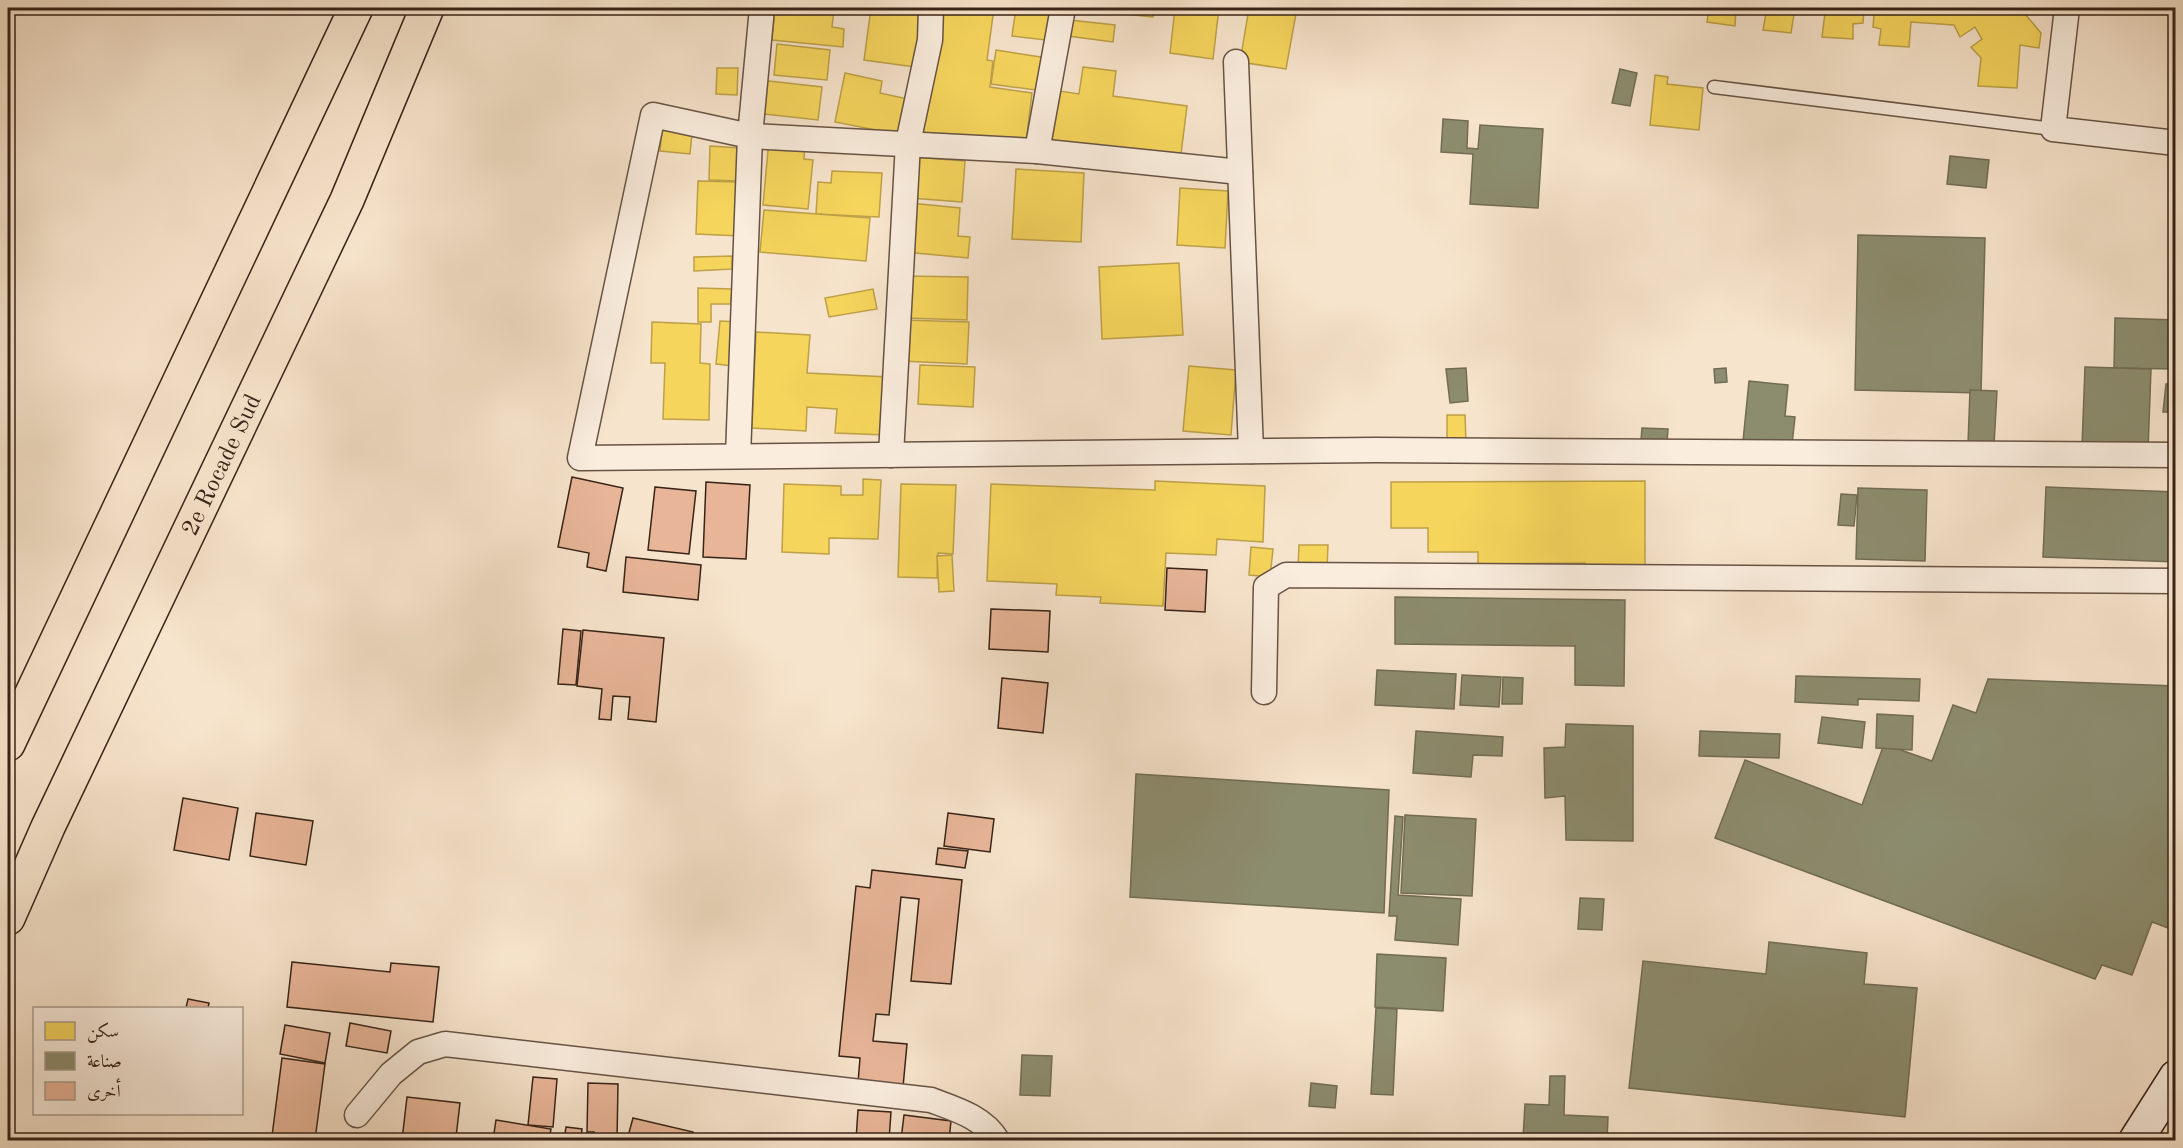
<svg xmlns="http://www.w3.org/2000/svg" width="2183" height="1148" viewBox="0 0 2183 1148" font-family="'Old Standard TT',Amiri,serif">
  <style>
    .homes { fill: #f6d55c; stroke: #bda047; stroke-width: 1.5 }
    .industry { fill: #8c8c6e; stroke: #726c54; stroke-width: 1.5 }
    .building { fill: #e8b598; stroke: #372317; stroke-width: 1.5 }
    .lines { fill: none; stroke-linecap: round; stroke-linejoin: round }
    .service-casing { stroke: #675344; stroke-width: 15 }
    .minor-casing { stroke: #675344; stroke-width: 27 }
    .secondary-casing { stroke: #372317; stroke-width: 36 }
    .motorway-casing { stroke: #372317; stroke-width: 36 }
    .service { stroke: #faedde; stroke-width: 12 }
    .minor { stroke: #faedde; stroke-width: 24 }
    .secondary { stroke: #faedde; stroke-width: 33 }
    .motorway { stroke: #f7e4cc; stroke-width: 33 }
    .labels { text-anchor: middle; stroke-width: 6; stroke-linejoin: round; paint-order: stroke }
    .street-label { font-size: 24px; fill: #372317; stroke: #faedde }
  </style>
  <rect width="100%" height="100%" fill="#f7e4cc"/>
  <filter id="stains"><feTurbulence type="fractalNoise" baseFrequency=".00333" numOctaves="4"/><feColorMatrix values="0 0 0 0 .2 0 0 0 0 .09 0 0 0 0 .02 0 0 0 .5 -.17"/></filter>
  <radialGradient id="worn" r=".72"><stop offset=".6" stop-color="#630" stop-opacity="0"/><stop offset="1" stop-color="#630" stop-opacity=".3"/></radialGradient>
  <g class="homes">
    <path d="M775 8 834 10 832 27 844 29 843 47 772 40Z"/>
    <path d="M871 8 929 10 922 68 864 60Z"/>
    <path d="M936 8H994L987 60 993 61 990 87 1032 93 1026 143 920 136Z"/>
    <path d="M1016 8H1059L1054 41 1012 36Z"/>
    <path d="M1092 8H1154L1153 17 1092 11Z"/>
    <path d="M1175 8H1219L1213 59 1170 53Z"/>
    <path d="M1249 8H1297L1286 69 1240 62Z"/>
    <path d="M1709 8H1746V11L1736 8 1735 26 1707 22Z"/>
    <path d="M1758 8H2020L2041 33 2039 48 2020 45 2017 88 1978 86 1981 58 1971 47 1982 39 1975 27 1960 37 1954 25 1911 22 1909 47 1879 45 1881 29 1873 27 1874 14 1864 9 1863 23 1853 24V39L1822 37 1825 13 1795 8 1791 33 1763 30 1766 13H1757Z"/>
    <path d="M1070 20 1115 25 1113 42 1068 36Z"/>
    <path d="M2174 34 2176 35V76L2170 75Z"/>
    <path d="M777 44 830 50 827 80 774 75Z"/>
    <path d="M996 50 1047 58 1043 91 991 84Z"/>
    <path d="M1083 67 1116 71 1113 96 1187 106 1180 162 1046 144 1053 90 1079 94Z"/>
    <path d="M717 68H738L737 95 716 94Z"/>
    <path d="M845 73 882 81 880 93 908 99 901 135 835 122Z"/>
    <path d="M1655 75 1668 77 1667 84 1703 88 1699 130 1650 125Z"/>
    <path d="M759 80 822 87 818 120 755 113Z"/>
    <path d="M662 130 692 134 690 154 660 151Z"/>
    <path d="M769 139 805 143 804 159 813 160 808 209 763 205Z"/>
    <path d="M710 146 740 148 739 181 709 180Z"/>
    <path d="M913 157 965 161 962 202 910 198Z"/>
    <path d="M1016 169 1084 173 1081 242 1012 239Z"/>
    <path d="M832 171 882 173 879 217 816 214 818 182 831 183Z"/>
    <path d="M698 181 742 182 740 236 696 234Z"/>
    <path d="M1180 188 1228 191 1225 248 1177 245Z"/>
    <path d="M910 203 960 208 958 236 970 237 968 258 905 252Z"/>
    <path d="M764 210 870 218 866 261 760 252Z"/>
    <path d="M732 256V269L694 271V257Z"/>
    <path d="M1179 263 1183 335 1102 339 1099 267Z"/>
    <path d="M905 276 968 277 967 320 904 318Z"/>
    <path d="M698 288 732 289 731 304H711V322H698Z"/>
    <path d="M873 289 877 309 829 317 825 298Z"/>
    <path d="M903 320 969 322 967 364 901 361Z"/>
    <path d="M720 321 737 322 733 366 716 364Z"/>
    <path d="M652 322 701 324 700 363 710 364 709 420 663 419 665 363H651Z"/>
    <path d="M756 332 810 335 807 373 889 377 886 435 835 433 837 409 807 407 806 431 752 428Z"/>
    <path d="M920 365 975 367 973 407 918 404Z"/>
    <path d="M1189 366 1236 370 1231 435 1183 431Z"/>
    <path d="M1447 415H1465L1466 442H1447Z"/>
    <path d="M863 479 881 480 878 539 829 538V554L782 552 784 484 841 486V495H863Z"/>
    <path d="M1155 481 1265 486 1263 542 1217 539 1216 555 1166 553 1163 606 1100 603 1101 597 1056 595 1057 584 987 581 991 484 1155 490Z"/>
    <path d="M1645 481V569H1585V563L1478 564V552H1428V528H1391V482Z"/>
    <path d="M901 484 956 485 953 554 938 553 937 578 898 577Z"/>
    <path d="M1299 545H1328L1327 569 1298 568Z"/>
    <path d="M1251 547 1273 549 1270 577 1249 575Z"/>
    <path d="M952 555 954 591 939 592 937 556Z"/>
  </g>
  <g class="industry">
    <path d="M1620 69 1637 73 1630 106 1612 103Z"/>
    <path d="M1443 119 1468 121 1467 148 1478 149 1480 125 1543 129 1538 208 1470 204 1473 154 1441 152Z"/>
    <path d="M1950 156 1989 160 1986 188 1947 184Z"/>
    <path d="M1858 235 1985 238 1981 393 1855 390Z"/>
    <path d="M2115 318 2176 320V369L2114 368Z"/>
    <path d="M2085 367 2151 369 2148 450 2082 447Z"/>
    <path d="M1466 368 1468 401 1450 403 1446 369Z"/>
    <path d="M1726 368 1727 382 1715 383 1714 369Z"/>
    <path d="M1749 381 1788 385 1785 416 1795 417 1792 445 1743 441Z"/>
    <path d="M2166 384H2176V412H2163Z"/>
    <path d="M1970 390 1997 391 1994 445 1968 444Z"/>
    <path d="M1642 428 1668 429 1667 442 1641 440Z"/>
    <path d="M2046 487 2176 492V562L2043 557Z"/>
    <path d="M1858 488 1927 490 1925 561 1856 559Z"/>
    <path d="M1841 494 1857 495 1854 526 1838 525Z"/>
    <path d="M1395 597 1625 600 1624 686 1575 685V646L1395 644Z"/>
    <path d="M1377 670 1456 674 1454 709 1375 705Z"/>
    <path d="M1462 675 1501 677 1499 707 1460 705Z"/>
    <path d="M1796 676 1920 679 1919 701 1858 699V705L1795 702Z"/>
    <path d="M1503 677 1523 678 1522 704H1502Z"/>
    <path d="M1988 679 2176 686V931L2152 922 2132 975 2102 965 2095 979 1715 838 1745 760 1862 805 1884 744 1932 761 1953 705 1976 713Z"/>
    <path d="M1877 714 1913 716 1912 750 1876 748Z"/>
    <path d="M1822 717 1865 722 1862 748 1818 743Z"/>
    <path d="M1566 724 1633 726V841L1566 840 1565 796 1545 798 1544 748 1565 747Z"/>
    <path d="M1416 731 1503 737 1502 756 1473 755 1471 777 1413 773Z"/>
    <path d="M1700 731 1780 734 1779 758 1699 756Z"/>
    <path d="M1136 774 1389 790 1384 913 1130 897Z"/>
    <path d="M1405 815 1476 819 1472 896 1401 893Z"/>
    <path d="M1395 816 1403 817 1398 895 1461 899 1458 945 1395 940 1397 916H1389Z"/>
    <path d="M1580 898 1604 899 1602 930 1578 929Z"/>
    <path d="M1769 942 1867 953 1864 984 1917 988 1905 1117 1629 1088 1643 961 1766 974Z"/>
    <path d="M1377 954 1446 958 1443 1011 1375 1007Z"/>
    <path d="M1376 1008 1397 1009 1393 1095 1371 1094Z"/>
    <path d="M1022 1055 1052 1056 1050 1096 1020 1095Z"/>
    <path d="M1550 1076H1565L1564 1115 1608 1117 1607 1140 1523 1138 1525 1104 1549 1105Z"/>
    <path d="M1311 1083 1337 1086 1335 1108 1309 1106Z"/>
  </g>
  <g class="building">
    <path d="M572 477 623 488 606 571 587 567 589 553 558 547Z"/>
    <path d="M706 482 750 485 746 559 703 557Z"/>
    <path d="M655 487 696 491 689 554 648 550Z"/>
    <path d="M626 557 701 565 698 600 623 592Z"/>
    <path d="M1167 568 1207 570 1205 612 1165 610Z"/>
    <path d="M991 609 1050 611 1048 652 989 649Z"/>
    <path d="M563 629 581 631 576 685 558 684Z"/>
    <path d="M583 630 664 638 656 722 628 719 630 697 613 696 611 720 599 719 602 689 577 686Z"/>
    <path d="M1002 678 1048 683 1043 733 998 728Z"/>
    <path d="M183 798 238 808 229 860 174 850Z"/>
    <path d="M256 813 313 821 306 865 250 856Z"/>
    <path d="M948 813 994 819 990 852 944 846Z"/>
    <path d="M938 848 968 851 965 868 936 864Z"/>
    <path d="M872 870 962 880 951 984 911 981 919 899 901 897 889 1015 876 1014 873 1041 907 1044 903 1087 858 1083 860 1058 839 1056 856 886 870 888Z"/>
    <path d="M292 962 390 972 391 963 439 967 433 1022 287 1007Z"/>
    <path d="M188 999 209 1003 208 1008H186Z"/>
    <path d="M350 1023 391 1031 387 1053 346 1046Z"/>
    <path d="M285 1025 330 1033 325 1063 280 1054Z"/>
    <path d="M282 1058 325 1064 315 1140 272 1136Z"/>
    <path d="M533 1077 557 1079 553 1127 528 1125Z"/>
    <path d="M588 1083 618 1084 617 1140H594V1132H587Z"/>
    <path d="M407 1097 460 1103 456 1137 446 1136V1140H402Z"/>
    <path d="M858 1110 891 1112 889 1140H856Z"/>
    <path d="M904 1115 951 1121 949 1140H901Z"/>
    <path d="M633 1118 693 1132 691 1140H627Z"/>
    <path d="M496 1120 551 1129 549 1140H493Z"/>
    <path d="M566 1127 582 1129 581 1140H564Z"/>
    <path d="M583 1134 593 1135 592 1140H583Z"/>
    <path d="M166 1136 208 1140H166Z"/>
  </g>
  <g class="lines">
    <g class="service-casing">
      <path id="service" d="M1714 87 2053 129"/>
    </g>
    <g class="minor-casing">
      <g id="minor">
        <path d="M2067 8 2053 129 2176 143"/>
        <path d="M1236 62 1251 451"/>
        <path d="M1037 151 1063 8"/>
        <path d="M1240 172 1037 151 750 136 653 115 580 458 1376 450 2176 455"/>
        <path d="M891 455 908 143 930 40 931 8"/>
        <path d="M738 456 750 136 762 8"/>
        <path d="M1264 692 1266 587 1286 575 2176 581"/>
        <path d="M357 1115 391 1074 418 1052 445 1044 931 1100C955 1109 983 1117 997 1140"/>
      </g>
    </g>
    <g class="secondary-casing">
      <path id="secondary" d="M2136 1140 2176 1077"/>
    </g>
    <g class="motorway-casing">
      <g id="motorway">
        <path d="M8 744 356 8"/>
        <path id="s1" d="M8 918 48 827 347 200 427 8"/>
      </g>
    </g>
    <use href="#service" class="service"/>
    <use href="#minor" class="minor"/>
    <use href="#secondary" class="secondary"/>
    <use href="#motorway" class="motorway"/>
  </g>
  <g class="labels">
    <g class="street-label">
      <text dy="8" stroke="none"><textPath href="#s1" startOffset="501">2e Rocade Sud</textPath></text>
    </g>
  </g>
  <rect width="2183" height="1148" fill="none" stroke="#f7e4cc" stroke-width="30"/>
  <rect x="9" y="9" width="2165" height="1130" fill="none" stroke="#372317" stroke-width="3"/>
  <rect x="15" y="15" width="2153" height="1118" fill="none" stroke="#372317" stroke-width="1.5"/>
  <rect x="33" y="1007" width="210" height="108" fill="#faedde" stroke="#ac9c8e" stroke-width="1.5"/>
  <rect x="45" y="1022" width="30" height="18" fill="#f6d55c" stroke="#ac9c8e" stroke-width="1.5"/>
  <text x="87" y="1037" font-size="18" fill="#372317">سكن</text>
  <rect x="45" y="1052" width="30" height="18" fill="#8c8c6e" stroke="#ac9c8e" stroke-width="1.5"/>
  <text x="87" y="1067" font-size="18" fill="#372317">صناعة</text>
  <rect x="45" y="1082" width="30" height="18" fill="#e8b598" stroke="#ac9c8e" stroke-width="1.5"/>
  <text x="87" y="1097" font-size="18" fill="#372317">أخرى</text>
  <rect width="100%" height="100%" filter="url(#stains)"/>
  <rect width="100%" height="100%" fill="url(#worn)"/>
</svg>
